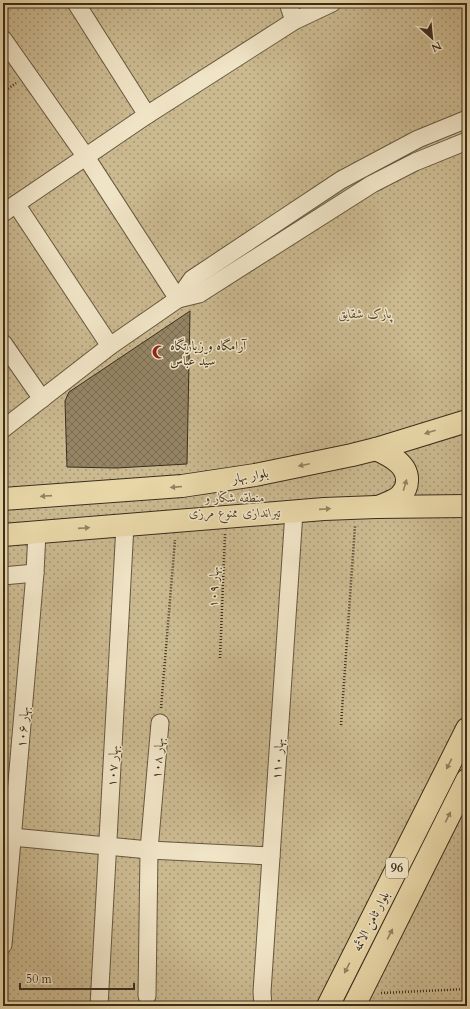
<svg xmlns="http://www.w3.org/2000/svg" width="470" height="1009" viewBox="0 0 470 1009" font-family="Cardo,Amiri,serif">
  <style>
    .green { fill: url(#green-dots); stroke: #837457 }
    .building { fill: url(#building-cross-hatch); stroke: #3b2e1e }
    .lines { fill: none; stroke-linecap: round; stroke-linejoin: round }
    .minor-casing { stroke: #665840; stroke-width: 19 }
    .major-casing { stroke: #3b2e1e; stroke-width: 24 }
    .path { stroke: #3b2e1e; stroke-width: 2.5; stroke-dasharray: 1 2; stroke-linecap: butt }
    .minor { stroke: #f0e4c6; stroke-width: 17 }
    .major { stroke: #e8d6a7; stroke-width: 22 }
    .oneway { fill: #928262 }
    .labels { text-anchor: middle; stroke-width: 3; stroke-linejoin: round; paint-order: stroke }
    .shield { fill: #f0e4c6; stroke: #716550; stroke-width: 1 }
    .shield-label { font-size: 12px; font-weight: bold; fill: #3b2e1e }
    .park-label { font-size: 13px; font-style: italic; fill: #584a35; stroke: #f0e4c6 }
    .poi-label { font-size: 13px; fill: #3b2e1e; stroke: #f0e4c6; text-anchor: start }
    .street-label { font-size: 13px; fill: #3b2e1e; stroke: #f0e4c6 }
  </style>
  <defs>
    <pattern id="green-dots" width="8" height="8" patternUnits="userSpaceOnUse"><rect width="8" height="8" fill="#cbb990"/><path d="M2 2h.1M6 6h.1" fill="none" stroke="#a69775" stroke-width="1.8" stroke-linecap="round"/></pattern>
    <pattern id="building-cross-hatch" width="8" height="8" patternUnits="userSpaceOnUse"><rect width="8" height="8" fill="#958565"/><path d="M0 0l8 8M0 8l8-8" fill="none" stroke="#7b6d53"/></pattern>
  </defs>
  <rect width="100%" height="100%" fill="#e8d6a7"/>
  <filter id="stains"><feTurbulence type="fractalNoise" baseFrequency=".005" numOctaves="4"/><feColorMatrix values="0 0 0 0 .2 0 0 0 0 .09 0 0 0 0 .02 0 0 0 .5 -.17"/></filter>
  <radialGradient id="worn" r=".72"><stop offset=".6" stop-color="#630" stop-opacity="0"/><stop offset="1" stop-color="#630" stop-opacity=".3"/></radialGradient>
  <rect class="green" x="3" y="3" width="464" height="1003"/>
  <path class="building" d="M190 311 187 464 116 468 67 467 65 401 69 392Z"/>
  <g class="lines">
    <g class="minor-casing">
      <g id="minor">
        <path d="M76 3 147 115"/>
        <path d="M288 3 294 21"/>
        <path d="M3 39 86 157 178 299 192 279 341 180 418 139 467 119"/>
        <path d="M16 204 110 346"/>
        <path d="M3 213 147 115 294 21 332 3"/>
        <path d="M3 343 42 399"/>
        <path d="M3 429 110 346 178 299 199 294 372 184 415 162 467 141"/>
        <path d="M3 576 35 573"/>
        <path d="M12 837 149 850 271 856"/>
        <path d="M3 945 35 573 37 532"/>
        <path d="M147 996 149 850 160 723"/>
        <path d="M99 1006 125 525"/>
        <path d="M263 1006 262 992 294 512"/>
      </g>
    </g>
    <g class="major-casing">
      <g id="major">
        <path d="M376 449C389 455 408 464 407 481 407 486 404 492 400 496 395 501 385 504 378 507"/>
        <path d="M3 499 182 486 255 475 352 455 376 449 467 421"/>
        <path d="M3 535 324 509 376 507 467 506"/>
        <path d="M328 1006 467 729"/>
        <path d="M354 1006 467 780"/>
      </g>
    </g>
    <g class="path">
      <path d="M3 92 16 83"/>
      <path d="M220 658 225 534"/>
      <path d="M161 708 175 540"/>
      <path d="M341 725 355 526"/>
      <path d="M381 993 467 989"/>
    </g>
    <use href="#minor" class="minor"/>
    <use href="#major" class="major"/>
  </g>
  <defs><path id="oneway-solid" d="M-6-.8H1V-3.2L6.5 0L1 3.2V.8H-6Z"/></defs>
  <g class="oneway">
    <use href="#oneway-solid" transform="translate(430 432) rotate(163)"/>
    <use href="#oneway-solid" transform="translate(304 465) rotate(168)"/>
    <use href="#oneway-solid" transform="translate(405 485) rotate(-74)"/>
    <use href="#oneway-solid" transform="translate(176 487) rotate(175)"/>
    <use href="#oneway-solid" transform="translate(46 496) rotate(176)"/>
    <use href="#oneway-solid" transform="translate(325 509) rotate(-4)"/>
    <use href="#oneway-solid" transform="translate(84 528) rotate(-4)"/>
    <use href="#oneway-solid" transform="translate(449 764) rotate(117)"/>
    <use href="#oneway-solid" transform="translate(448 817) rotate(-63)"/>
    <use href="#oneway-solid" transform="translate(390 934) rotate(-63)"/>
    <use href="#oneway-solid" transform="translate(347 968) rotate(117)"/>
  </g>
  <defs>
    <g id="mosque-bare" transform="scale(1.08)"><path d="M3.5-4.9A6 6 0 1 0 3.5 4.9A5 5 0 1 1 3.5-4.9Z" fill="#8f2418" stroke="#f0e4c6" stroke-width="2.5" paint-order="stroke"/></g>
  </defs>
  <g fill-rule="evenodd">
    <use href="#mosque-bare" x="159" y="352"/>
  </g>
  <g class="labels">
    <rect class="shield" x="386" y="858" width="22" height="20" rx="3"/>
    <g class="shield-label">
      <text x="397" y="872">96</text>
    </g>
    <g class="park-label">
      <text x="365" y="318">پارک شقایق</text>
      <text x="235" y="502">منطقه شکار و<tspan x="235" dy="15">تیراندازی ممنوع مرزی</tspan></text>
    </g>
    <g class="poi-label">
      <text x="170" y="350">آرامگاه و زیارتگاه<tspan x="170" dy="15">سیّد عبّاس</tspan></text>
    </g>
    <g class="street-label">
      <text transform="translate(250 475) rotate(-10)" y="5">بلوار بهار</text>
      <text transform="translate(213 587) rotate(-88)" y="5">بهار ۱۰۹</text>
      <text transform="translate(22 727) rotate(-85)" y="5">بهار ۱۰۶</text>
      <text transform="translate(157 758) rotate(-85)" y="5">بهار ۱۰۸</text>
      <text transform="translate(277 759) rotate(-86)" y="5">بهار ۱۱۰</text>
      <text transform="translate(112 766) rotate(-87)" y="5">بهار ۱۰۷</text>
      <text transform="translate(370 921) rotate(-63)" y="5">بلوار ثامن الائمه</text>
    </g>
  </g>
  <rect width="470" height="1009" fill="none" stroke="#e8d6a7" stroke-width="16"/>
  <rect x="4" y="4" width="462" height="1001" fill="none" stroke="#3b2e1e" stroke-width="2"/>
  <rect x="8" y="8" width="454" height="993" fill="none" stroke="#3b2e1e"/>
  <g transform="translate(432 38) rotate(153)" stroke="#f0e4c6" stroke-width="3" paint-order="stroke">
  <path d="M0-3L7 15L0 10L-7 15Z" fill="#3b2e1e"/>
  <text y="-6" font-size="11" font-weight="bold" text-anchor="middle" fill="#3b2e1e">N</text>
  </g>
  <path d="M20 983v6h114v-6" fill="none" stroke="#3b2e1e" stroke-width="2"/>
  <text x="26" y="983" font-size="12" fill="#3b2e1e" stroke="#f0e4c6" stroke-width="3" paint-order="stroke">50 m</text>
  <rect width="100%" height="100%" filter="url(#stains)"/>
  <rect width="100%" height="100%" fill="url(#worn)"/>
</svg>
